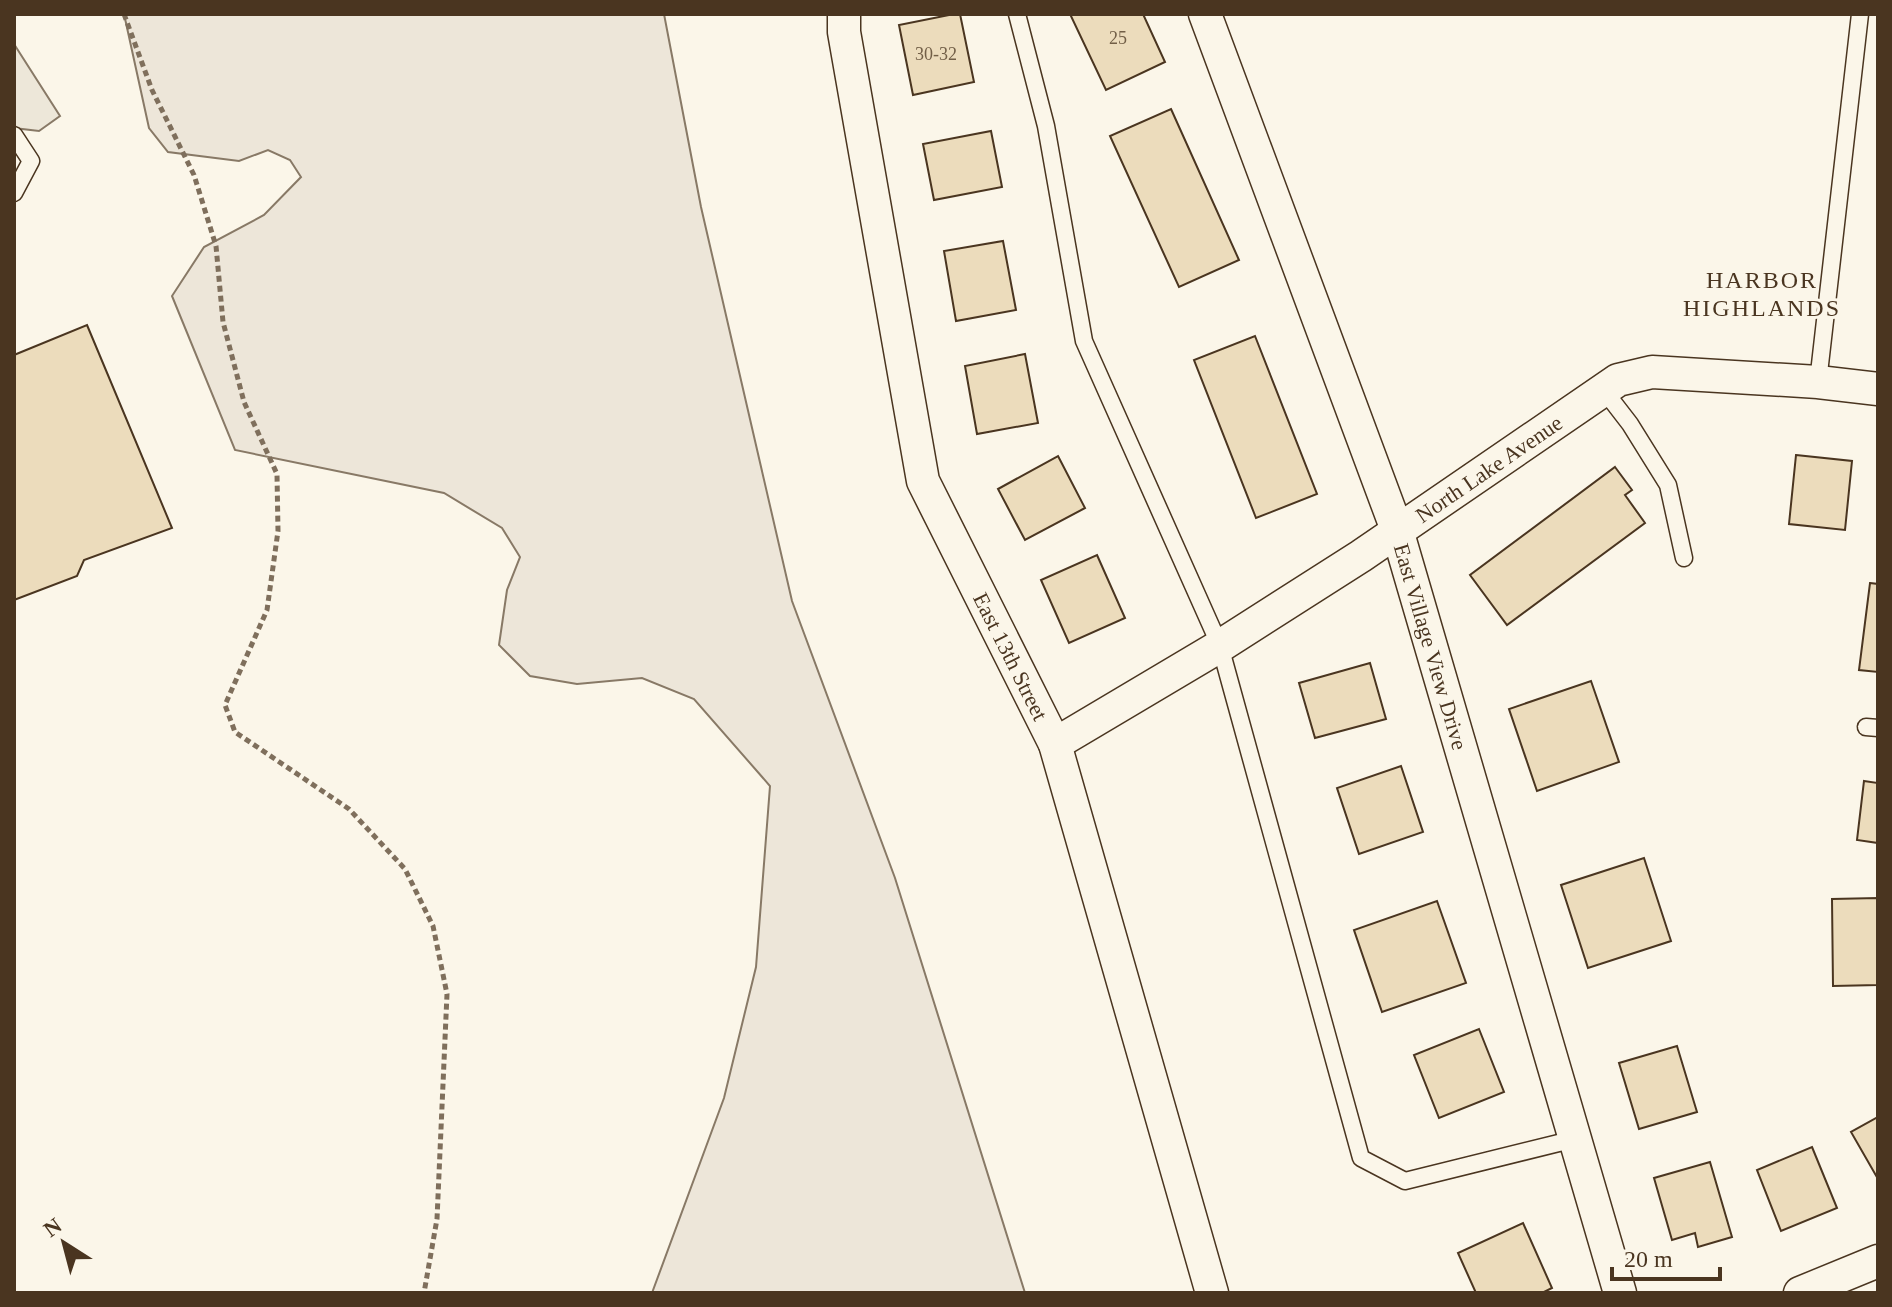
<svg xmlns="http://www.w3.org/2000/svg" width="1892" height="1307" viewBox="0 0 1892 1307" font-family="Georgia,serif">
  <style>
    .green { fill: #ede6d9; stroke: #887966; stroke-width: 2 }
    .parking { fill: #ede7d9; stroke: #887966; stroke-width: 2 }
    .building { fill: #ecdcbc; stroke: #4a3520; stroke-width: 2 }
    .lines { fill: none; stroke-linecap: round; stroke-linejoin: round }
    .service-casing { stroke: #4a3520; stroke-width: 19 }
    .minor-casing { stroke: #4a3520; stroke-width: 35 }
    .path { stroke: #7f6f5c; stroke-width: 5; stroke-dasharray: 6 4; stroke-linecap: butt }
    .service { stroke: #fbf6e9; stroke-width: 16 }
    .minor { stroke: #fbf6e9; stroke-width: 32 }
    .labels { text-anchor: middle; stroke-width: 6; stroke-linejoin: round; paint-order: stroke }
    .number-label { font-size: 18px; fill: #725f47 }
    .street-label { font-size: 22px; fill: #4a3520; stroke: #fbf6e9 }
    .neighbourhood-label { font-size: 24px; letter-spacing: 2px; fill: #4a3520; stroke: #fbf6e9 }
  </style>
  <rect width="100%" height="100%" fill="#fbf6e9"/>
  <path class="green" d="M124 14H664L701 207 792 601 895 878 1025 1293H652L724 1098 756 967 770 786 694 699 642 678 577 684 530 676 499 645 507 590 520 557 502 528 444 493 235 450 172 296 204 247 264 215 301 177 290 160 268 150 239 161 168 152 149 128Z"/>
  <path class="parking" d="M14 44 60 116 39 131 14 128Z"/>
  <g class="building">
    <path d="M954 14H960L974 82 913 95 899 25Z"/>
    <path d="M1070 14H1143L1165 62 1106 90Z"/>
    <path d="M1171 109 1239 260 1179 287 1110 136Z"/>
    <path d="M991 131 1002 187 934 200 923 144Z"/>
    <path d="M1003 241 1016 310 956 321 944 251Z"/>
    <path d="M87 325 172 528 84 560 77 576 14 600V355Z"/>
    <path d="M1255 336 1317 494 1256 518 1194 360Z"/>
    <path d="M1025 354 1038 423 977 434 965 366Z"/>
    <path d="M1796 455 1852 461 1845 530 1789 524Z"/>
    <path d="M1058 456 1085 508 1025 540 998 489Z"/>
    <path d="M1615 467 1632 490 1625 495 1645 523 1507 625 1470 575Z"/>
    <path d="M1097 555 1125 618 1069 643 1041 580Z"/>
    <path d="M1870 583 1878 584V672L1859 670Z"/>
    <path d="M1370 663 1386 719 1315 738 1299 683Z"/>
    <path d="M1591 681 1619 762 1537 791 1509 709Z"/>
    <path d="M1401 766 1423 832 1359 854 1337 788Z"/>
    <path d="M1864 781 1878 783V843L1857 840Z"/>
    <path d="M1644 858 1671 941 1588 968 1561 885Z"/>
    <path d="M1878 898V985L1833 986 1832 899Z"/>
    <path d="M1437 901 1466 983 1382 1012 1354 930Z"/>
    <path d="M1479 1029 1504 1092 1439 1118 1414 1055Z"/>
    <path d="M1677 1046 1697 1112 1639 1129 1619 1063Z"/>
    <path d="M1878 1117V1179L1851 1132Z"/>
    <path d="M1812 1147 1837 1208 1781 1231 1757 1170Z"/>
    <path d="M1710 1162 1732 1237 1698 1247 1695 1233 1672 1240 1654 1178Z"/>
    <path d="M1523 1223 1552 1288 1542 1293H1476L1458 1253Z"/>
  </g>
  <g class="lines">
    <g class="service-casing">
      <g id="service">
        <path d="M1017 14 1046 126 1084 341 1220 646 1361 1158 1405 1181 1575 1139"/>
        <path d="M14 135 31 161 14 193"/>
        <path d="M1818 382 1860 14"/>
        <path d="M1603 389 1630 424 1668 485 1684 558"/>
        <path d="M1866 727 1878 728"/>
      </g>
    </g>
    <g class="minor-casing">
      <g id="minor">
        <path id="s1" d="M844 14V32L923 481 1055 744 1212 1293"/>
        <path id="s2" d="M1205 14 1397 530 1620 1293"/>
        <path id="s3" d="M1055 744 1220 646 1361 556 1618 380 1652 372 1818 382 1878 389"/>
        <path d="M1800 1293 1878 1261"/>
      </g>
    </g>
    <path class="path" d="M124 14 152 90 194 175 216 246 223 322 244 402 277 474 278 531 267 610 225 705 235 732 349 809 405 869 433 926 447 994 437 1219 424 1293"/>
    <use href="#service" class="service"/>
    <use href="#minor" class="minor"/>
  </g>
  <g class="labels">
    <g class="number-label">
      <text x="1118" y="44">25</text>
      <text x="936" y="60">30-32</text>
    </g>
    <g class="street-label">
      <text dy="8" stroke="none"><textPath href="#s3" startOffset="514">North Lake Avenue</textPath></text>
      <text dy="8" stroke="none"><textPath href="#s2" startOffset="672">East Village View Drive</textPath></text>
      <text dy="8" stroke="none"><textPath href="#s1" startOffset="670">East 13th Street</textPath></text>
    </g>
    <g class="neighbourhood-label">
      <text x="1762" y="288">HARBOR<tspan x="1762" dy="28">HIGHLANDS</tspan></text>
    </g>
  </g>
  <rect width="1892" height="1307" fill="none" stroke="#4a3520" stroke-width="32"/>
  <g transform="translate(64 1243) rotate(324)" stroke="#fbf6e9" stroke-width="6" paint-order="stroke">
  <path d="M0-6L14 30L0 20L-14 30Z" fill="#4a3520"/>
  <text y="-12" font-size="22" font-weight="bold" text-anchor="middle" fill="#4a3520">N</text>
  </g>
  <path d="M1612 1267v12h108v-12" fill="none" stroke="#4a3520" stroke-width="4"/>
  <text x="1624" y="1267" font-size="24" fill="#4a3520" stroke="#fbf6e9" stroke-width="6" paint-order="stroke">20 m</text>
</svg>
